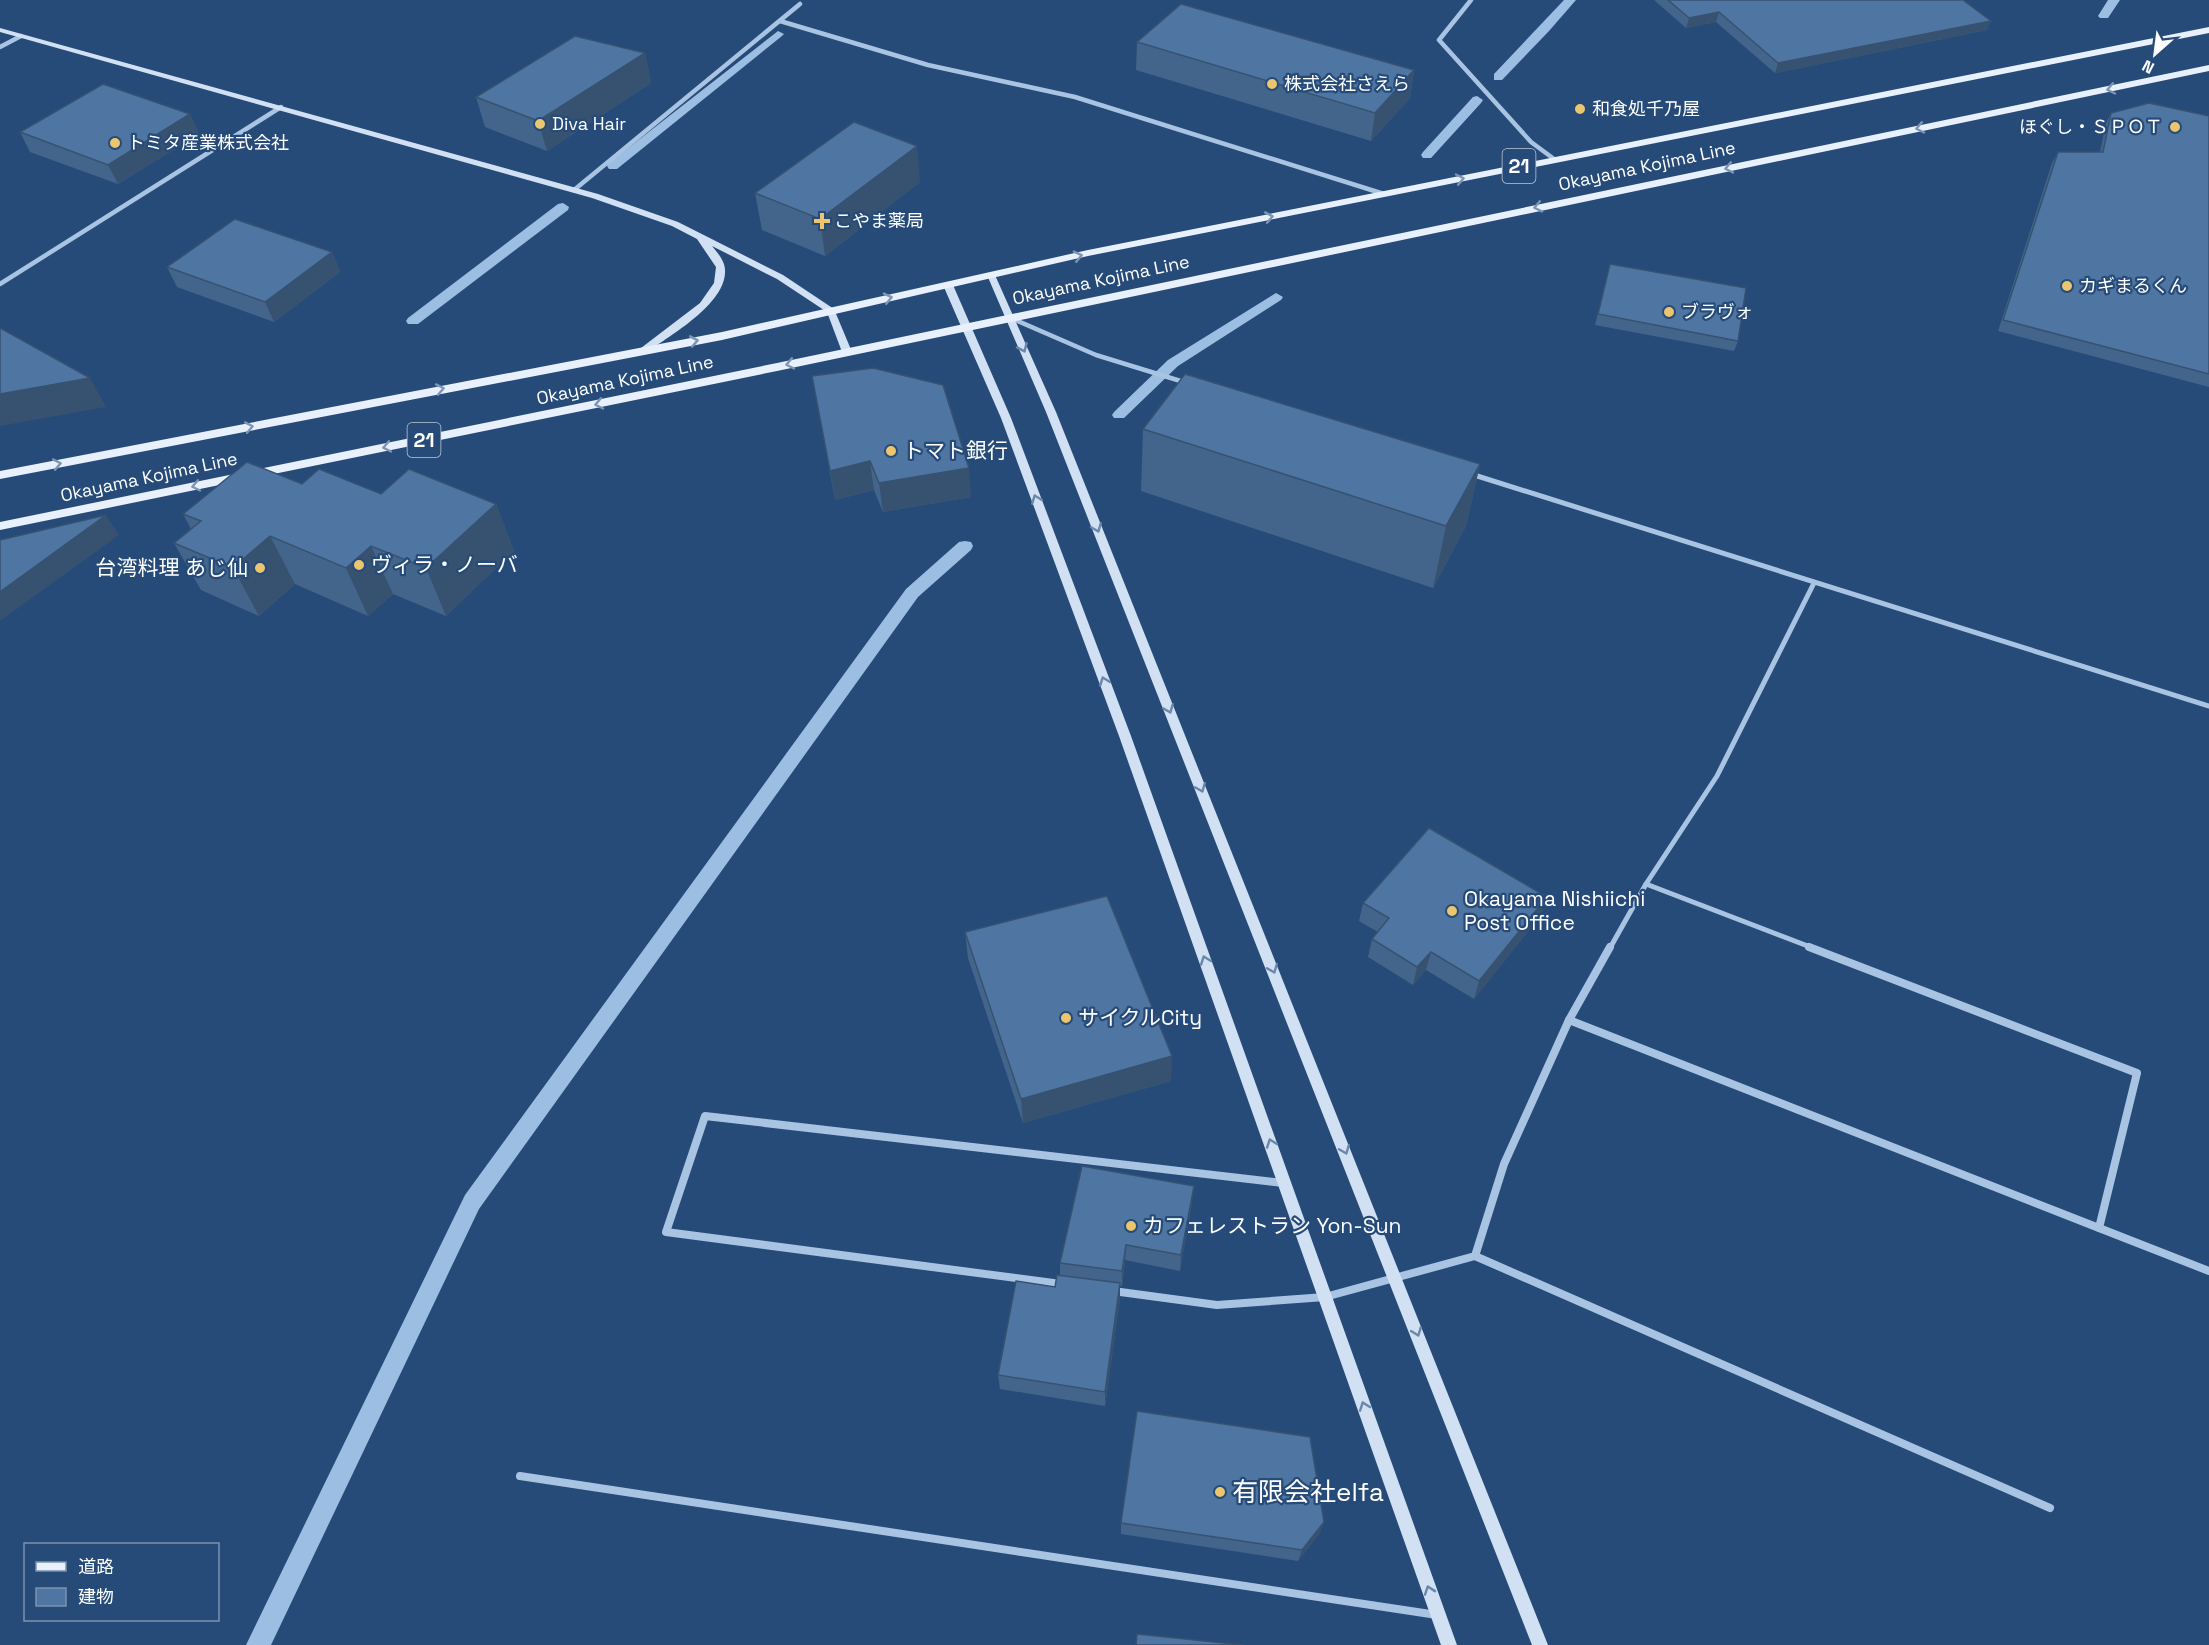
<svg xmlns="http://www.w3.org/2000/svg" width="2209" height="1645" viewBox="0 0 2209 1645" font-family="'Space Grotesk','Noto Sans JP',sans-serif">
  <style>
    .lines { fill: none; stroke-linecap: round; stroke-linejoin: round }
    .stream { fill: #9dbee3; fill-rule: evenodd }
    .street-far2 { stroke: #a9c4e3; stroke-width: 4.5 }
    .street-far1 { stroke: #a9c4e3; stroke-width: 5 }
    .street { stroke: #a9c4e3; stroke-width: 8 }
    .secondary { fill: #d1e0f3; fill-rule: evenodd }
    .primary { fill: #e8f0fc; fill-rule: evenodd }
    .wall { fill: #44658b }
    .shaded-wall { fill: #375271 }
    .building { fill: #4f75a2; stroke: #375271; stroke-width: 1.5 }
    .oneway { stroke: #7d95b4 }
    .oneway2 { stroke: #6a87aa }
    .poi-dot { fill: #ebc66f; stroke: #264b79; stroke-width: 2 }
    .labels { text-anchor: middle; stroke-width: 4.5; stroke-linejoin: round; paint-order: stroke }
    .far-poi-label { font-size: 18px; fill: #fff; stroke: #264b79; text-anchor: start }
    .far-street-label { font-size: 18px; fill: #fff; stroke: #264b79 }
    .shield { fill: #264b79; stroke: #bec9d7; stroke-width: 1.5 }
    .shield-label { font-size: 20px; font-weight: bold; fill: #fff }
    .poi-label { font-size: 21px; fill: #fff; stroke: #264b79; text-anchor: start }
    .near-poi-label { font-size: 26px; fill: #fff; stroke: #264b79; text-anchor: start }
  </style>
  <rect width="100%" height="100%" fill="#264b79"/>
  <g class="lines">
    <g class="stream">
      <path d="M1564 0H1576L1549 31 1502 80H1494V74Z"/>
      <path d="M2108 0H2120L2108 18H2100L2098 16Z"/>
      <path d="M778 31 784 34 782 36 617 169H609L607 166 609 163Z"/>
      <path d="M1477 96 1483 100 1481 103 1431 158H1423L1421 155 1423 152 1473 97Z"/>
      <path d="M563 203 569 207 568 210 418 324H408L406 321 408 318 558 204Z"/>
      <path d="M1276 293 1283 297 1281 300 1178 366 1124 418H1114L1112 415 1114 412 1168 360Z"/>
      <path d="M965 541 971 542 973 546 971 550 918 597 479 1209 271 1645H246L465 1195 906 589 959 542Z"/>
    </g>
    <g class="street-far2">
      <path d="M1471 0 1439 40 1531 142 1554 159"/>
      <path d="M780 21 928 65 1075 97 1384 194"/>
      <path d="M0 47 21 36"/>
      <path d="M574 190 800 4"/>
      <path d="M0 284 281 107"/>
      <path d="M1011 318 1096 355 1187 383"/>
    </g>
    <g class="street-far1">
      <path d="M1471 474 2209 706"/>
      <path d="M1646 884 1813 948"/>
      <path d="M1610 948 1646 884 1717 776 1814 583"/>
    </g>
    <g class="street">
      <path d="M1569 1020 2099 1228 2137 1073 1809 947"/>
      <path d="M2099 1228 2209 1271"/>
      <path d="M1475 1256 2050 1508"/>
      <path d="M1061 1284 666 1232 705 1116 1283 1183"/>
      <path d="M1113 1291 1217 1305 1325 1297 1475 1256 1504 1164 1569 1020 1610 947"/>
      <path d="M520 1476 1437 1615"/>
    </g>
    <g class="secondary">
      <path d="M0 28 598 194 678 222 783 275 834 309 852 352 847 355 842 352 827 312 777 279 712 246C717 252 725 261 725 270 727 303 671 335 647 352H641V348L700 303 714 283 716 267 697 239 672 226 592 198 0 32Z"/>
      <path d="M991 272 995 275 1056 412 1548 1645H1532L1046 412 987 275Z"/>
      <path d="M948 282 953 285 1011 418 1131 736 1457 1645H1441L1119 736 1001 418 943 285Z"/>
    </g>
    <g class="primary">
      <path d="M2209 27V33L1088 256 722 340 0 479V471L722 332 1088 250Z"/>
      <path d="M2209 65V71L777 371 0 530V522L777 363Z"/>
    </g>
  </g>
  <g class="wall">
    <path d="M1654 0H1963L1987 30 1775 73 1716 22 1686 28Z"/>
    <path d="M1137 42 1414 70 1410 98 1371 141 1136 70Z"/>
    <path d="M645 53 651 83 547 151 485 127 476 97Z"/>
    <path d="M2111 113 2209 116V387L1998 331 2052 163 2058 152H2100L2106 123Z"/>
    <path d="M190 114 199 134 118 184 30 152 20 132Z"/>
    <path d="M920 182 825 256 762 230 755 193Z"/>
    <path d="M332 252 340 272 274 322 177 287 167 267Z"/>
    <path d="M1610 264 1738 341 1734 351 1595 325Z"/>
    <path d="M812 376 971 497 883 512 874 490 835 500Z"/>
    <path d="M1143 429 1480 464 1466 526 1433 588 1141 491Z"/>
    <path d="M302 484 381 494 496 504 514 551 446 616 393 594 368 616 295 584 259 616 201 590 174 543 191 529 183 514Z"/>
    <path d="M1363 903 1541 915 1474 999 1426 970 1413 985 1368 957 1372 939 1378 932 1359 921Z"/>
    <path d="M965 932 1171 1081 1023 1123 968 958Z"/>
    <path d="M1192 1202 1180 1271 1125 1260 1122 1286H1120V1298L1105 1406 1000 1389 998 1375 1055 1287 1060 1275V1263Z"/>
    <path d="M1324 1522 1319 1534 1298 1561 1121 1534V1523Z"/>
  </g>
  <g class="shaded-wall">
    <path d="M1719 12 1716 22 1686 28 1689 18Z"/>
    <path d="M1991 21 1987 30 1775 73 1778 63Z"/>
    <path d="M645 53 651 83 547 151 538 121Z"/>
    <path d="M1414 70 1410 98 1371 141 1375 113Z"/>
    <path d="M190 114 199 134 118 184 108 165Z"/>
    <path d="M917 146 920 182 825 256 820 219Z"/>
    <path d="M332 252 340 272 274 322 265 302Z"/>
    <path d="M90 378 106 407 0 426V394Z"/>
    <path d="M870 461 874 490 835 500 830 471Z"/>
    <path d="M1480 464 1466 526 1433 588 1446 526Z"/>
    <path d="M969 468 971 497 883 512 879 483Z"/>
    <path d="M496 504 514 551 446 616 426 568Z"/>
    <path d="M106 515 119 535 0 621V592Z"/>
    <path d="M270 536 295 584 259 616 233 568Z"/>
    <path d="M371 546 393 594 368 616 346 568Z"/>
    <path d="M1547 897 1541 915 1474 999 1479 981Z"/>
    <path d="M1431 952 1426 970 1413 985 1417 967Z"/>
    <path d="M1172 1056 1171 1081 1023 1123 1021 1099Z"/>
    <path d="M1194 1186 1192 1202 1180 1271 1181 1255Z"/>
    <path d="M1126 1245 1125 1260 1122 1286V1271Z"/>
    <path d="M1120 1283V1298L1105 1406V1392Z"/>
    <path d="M1324 1522 1319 1534 1298 1561 1302 1550Z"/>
  </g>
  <g class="building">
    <path d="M1668 0H1963L1991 21 1778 63 1719 12 1689 18Z"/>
    <path d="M1181 4 1414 70 1375 113 1137 42Z"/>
    <path d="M575 36 645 53 538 121 476 97Z"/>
    <path d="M103 84 190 114 108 165 20 132Z"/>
    <path d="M2149 103 2209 116V374L2003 320 2058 152H2103L2111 113Z"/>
    <path d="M854 122 917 146 820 219 755 193Z"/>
    <path d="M235 219 332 252 265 302 167 267Z"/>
    <path d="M1610 264 1746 288 1738 341 1598 314Z"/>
    <path d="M0 328 90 378 0 394Z"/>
    <path d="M873 368 943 385 969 468 879 483 870 461 830 471 812 376Z"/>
    <path d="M1185 374 1480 464 1446 526 1143 429Z"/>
    <path d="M247 462 302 484 319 469 381 494 409 469 496 504 426 568 371 546 346 568 270 536 233 568 174 543 201 521 183 514Z"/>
    <path d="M106 515 0 592V540Z"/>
    <path d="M1429 828 1547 897 1479 981 1431 952 1417 967 1372 939 1389 918 1363 903Z"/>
    <path d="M1107 896 1172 1056 1021 1099 965 932Z"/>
    <path d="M1082 1166 1194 1186 1181 1255 1126 1245 1122 1271 1060 1263Z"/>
    <path d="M1057 1275 1120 1283 1105 1392 998 1375 1016 1281 1055 1287Z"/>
    <path d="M1137 1411 1310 1437 1324 1522 1302 1550 1121 1523Z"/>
    <path d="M1137 1634 1243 1645H1136Z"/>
  </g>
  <defs><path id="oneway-chevron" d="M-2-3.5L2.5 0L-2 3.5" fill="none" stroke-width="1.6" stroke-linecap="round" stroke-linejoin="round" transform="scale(1.5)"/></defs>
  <g class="oneway">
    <use href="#oneway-chevron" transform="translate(2111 89) rotate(168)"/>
    <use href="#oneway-chevron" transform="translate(1920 128) rotate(168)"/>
    <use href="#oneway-chevron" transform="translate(1729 168) rotate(168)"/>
    <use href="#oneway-chevron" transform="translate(1460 179) rotate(-12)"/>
    <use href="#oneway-chevron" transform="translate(1538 207) rotate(168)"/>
    <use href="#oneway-chevron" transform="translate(1269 217) rotate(-11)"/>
    <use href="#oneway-chevron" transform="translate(1078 256) rotate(-13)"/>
    <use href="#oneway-chevron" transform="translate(888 298) rotate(-13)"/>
    <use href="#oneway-chevron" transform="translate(694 341) rotate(-10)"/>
    <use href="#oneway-chevron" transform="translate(790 364) rotate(168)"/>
    <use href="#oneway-chevron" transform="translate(440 389) rotate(-11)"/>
    <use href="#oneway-chevron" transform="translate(599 404) rotate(168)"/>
    <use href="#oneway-chevron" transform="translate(249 427) rotate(-11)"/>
    <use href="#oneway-chevron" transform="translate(387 447) rotate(168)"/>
    <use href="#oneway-chevron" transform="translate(57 464) rotate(-11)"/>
    <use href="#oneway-chevron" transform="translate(196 486) rotate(168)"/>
  </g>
  <g class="oneway2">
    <use href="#oneway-chevron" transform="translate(1023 348) rotate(66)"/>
    <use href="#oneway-chevron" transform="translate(1036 499) rotate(-111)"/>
    <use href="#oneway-chevron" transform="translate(1097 528) rotate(68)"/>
    <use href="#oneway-chevron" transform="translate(1104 681) rotate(-111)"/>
    <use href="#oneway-chevron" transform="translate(1169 709) rotate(68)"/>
    <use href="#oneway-chevron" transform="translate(1201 788) rotate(68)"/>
    <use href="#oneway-chevron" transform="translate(1205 960) rotate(-110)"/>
    <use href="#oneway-chevron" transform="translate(1273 969) rotate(68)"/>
    <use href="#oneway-chevron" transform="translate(1271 1143) rotate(-110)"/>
    <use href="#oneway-chevron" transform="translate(1345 1150) rotate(68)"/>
    <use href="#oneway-chevron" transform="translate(1417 1332) rotate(69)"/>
    <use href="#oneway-chevron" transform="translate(1364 1406) rotate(-110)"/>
    <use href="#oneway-chevron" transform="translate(1429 1590) rotate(-109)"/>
  </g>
  <g class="poi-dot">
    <circle cx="1272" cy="84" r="6"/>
    <circle cx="1580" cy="109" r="6"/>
    <circle cx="540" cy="124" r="6"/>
    <circle cx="2175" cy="127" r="6"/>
    <circle cx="115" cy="143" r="6"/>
    <path d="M819 212h6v6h6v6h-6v6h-6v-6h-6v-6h6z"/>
    <circle cx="2067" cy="286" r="6"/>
    <circle cx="1669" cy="312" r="6"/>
    <circle cx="891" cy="451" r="6"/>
    <circle cx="359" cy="565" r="6"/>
    <circle cx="260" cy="568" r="6"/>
    <circle cx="1452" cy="911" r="6"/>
    <circle cx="1066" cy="1018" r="6"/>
    <circle cx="1131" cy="1226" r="6"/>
    <circle cx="1220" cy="1492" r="6"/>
  </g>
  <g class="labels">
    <g class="far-poi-label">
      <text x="1284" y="90">株式会社さえら</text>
      <text x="1592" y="115">和食処千乃屋</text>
      <text x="552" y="130">Diva Hair</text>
      <text x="2163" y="133" text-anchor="end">ほぐし・ＳＰＯＴ</text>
      <text x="127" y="149">トミタ産業株式会社</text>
      <text x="834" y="227">こやま薬局</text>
      <text x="2079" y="292">カギまるくん</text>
      <text x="1681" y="318">ブラヴォ</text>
    </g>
    <g class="far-street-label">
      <text transform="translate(1647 166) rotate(-12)" y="6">Okayama Kojima Line</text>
      <text transform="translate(1101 280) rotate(-12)" y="6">Okayama Kojima Line</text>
      <text transform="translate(625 380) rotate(-12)" y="6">Okayama Kojima Line</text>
      <text transform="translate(149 477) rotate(-12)" y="6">Okayama Kojima Line</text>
    </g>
    <g class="shield">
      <rect x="1502.5" y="149" width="33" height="34" rx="4.5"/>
      <rect x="407.5" y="423" width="33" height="34" rx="4.5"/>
    </g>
    <g class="shield-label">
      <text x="1519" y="173">21</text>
      <text x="424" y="447">21</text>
    </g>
    <g class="poi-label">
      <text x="903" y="458">トマト銀行</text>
      <text x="371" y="572">ヴィラ・ノーバ</text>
      <text x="248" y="575" text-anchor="end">台湾料理 あじ仙</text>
      <text x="1464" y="906">Okayama Nishiichi<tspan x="1464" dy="24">Post Office</tspan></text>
      <text x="1078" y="1025">サイクルCity</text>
      <text x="1143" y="1233">カフェレストラン Yon-Sun</text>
    </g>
    <g class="near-poi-label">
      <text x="1232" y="1501">有限会社elfa</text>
    </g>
  </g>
  <rect x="24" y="1543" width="195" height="78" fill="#264b79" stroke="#7d93af" stroke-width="1.5"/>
  <rect x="36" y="1562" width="30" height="9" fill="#e8f0fc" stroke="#7d93af" stroke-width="1.5"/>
  <text x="78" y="1573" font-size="18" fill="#ffffff">道路</text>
  <rect x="36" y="1588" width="30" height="18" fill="#4f75a2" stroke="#7d93af" stroke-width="1.5"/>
  <text x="78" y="1603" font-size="18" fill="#ffffff">建物</text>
  <g transform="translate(2155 54) rotate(208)" stroke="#264b79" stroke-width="4.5" paint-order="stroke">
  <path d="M0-4.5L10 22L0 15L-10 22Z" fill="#ffffff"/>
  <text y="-9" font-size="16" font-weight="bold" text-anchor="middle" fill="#ffffff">N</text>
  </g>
</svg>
